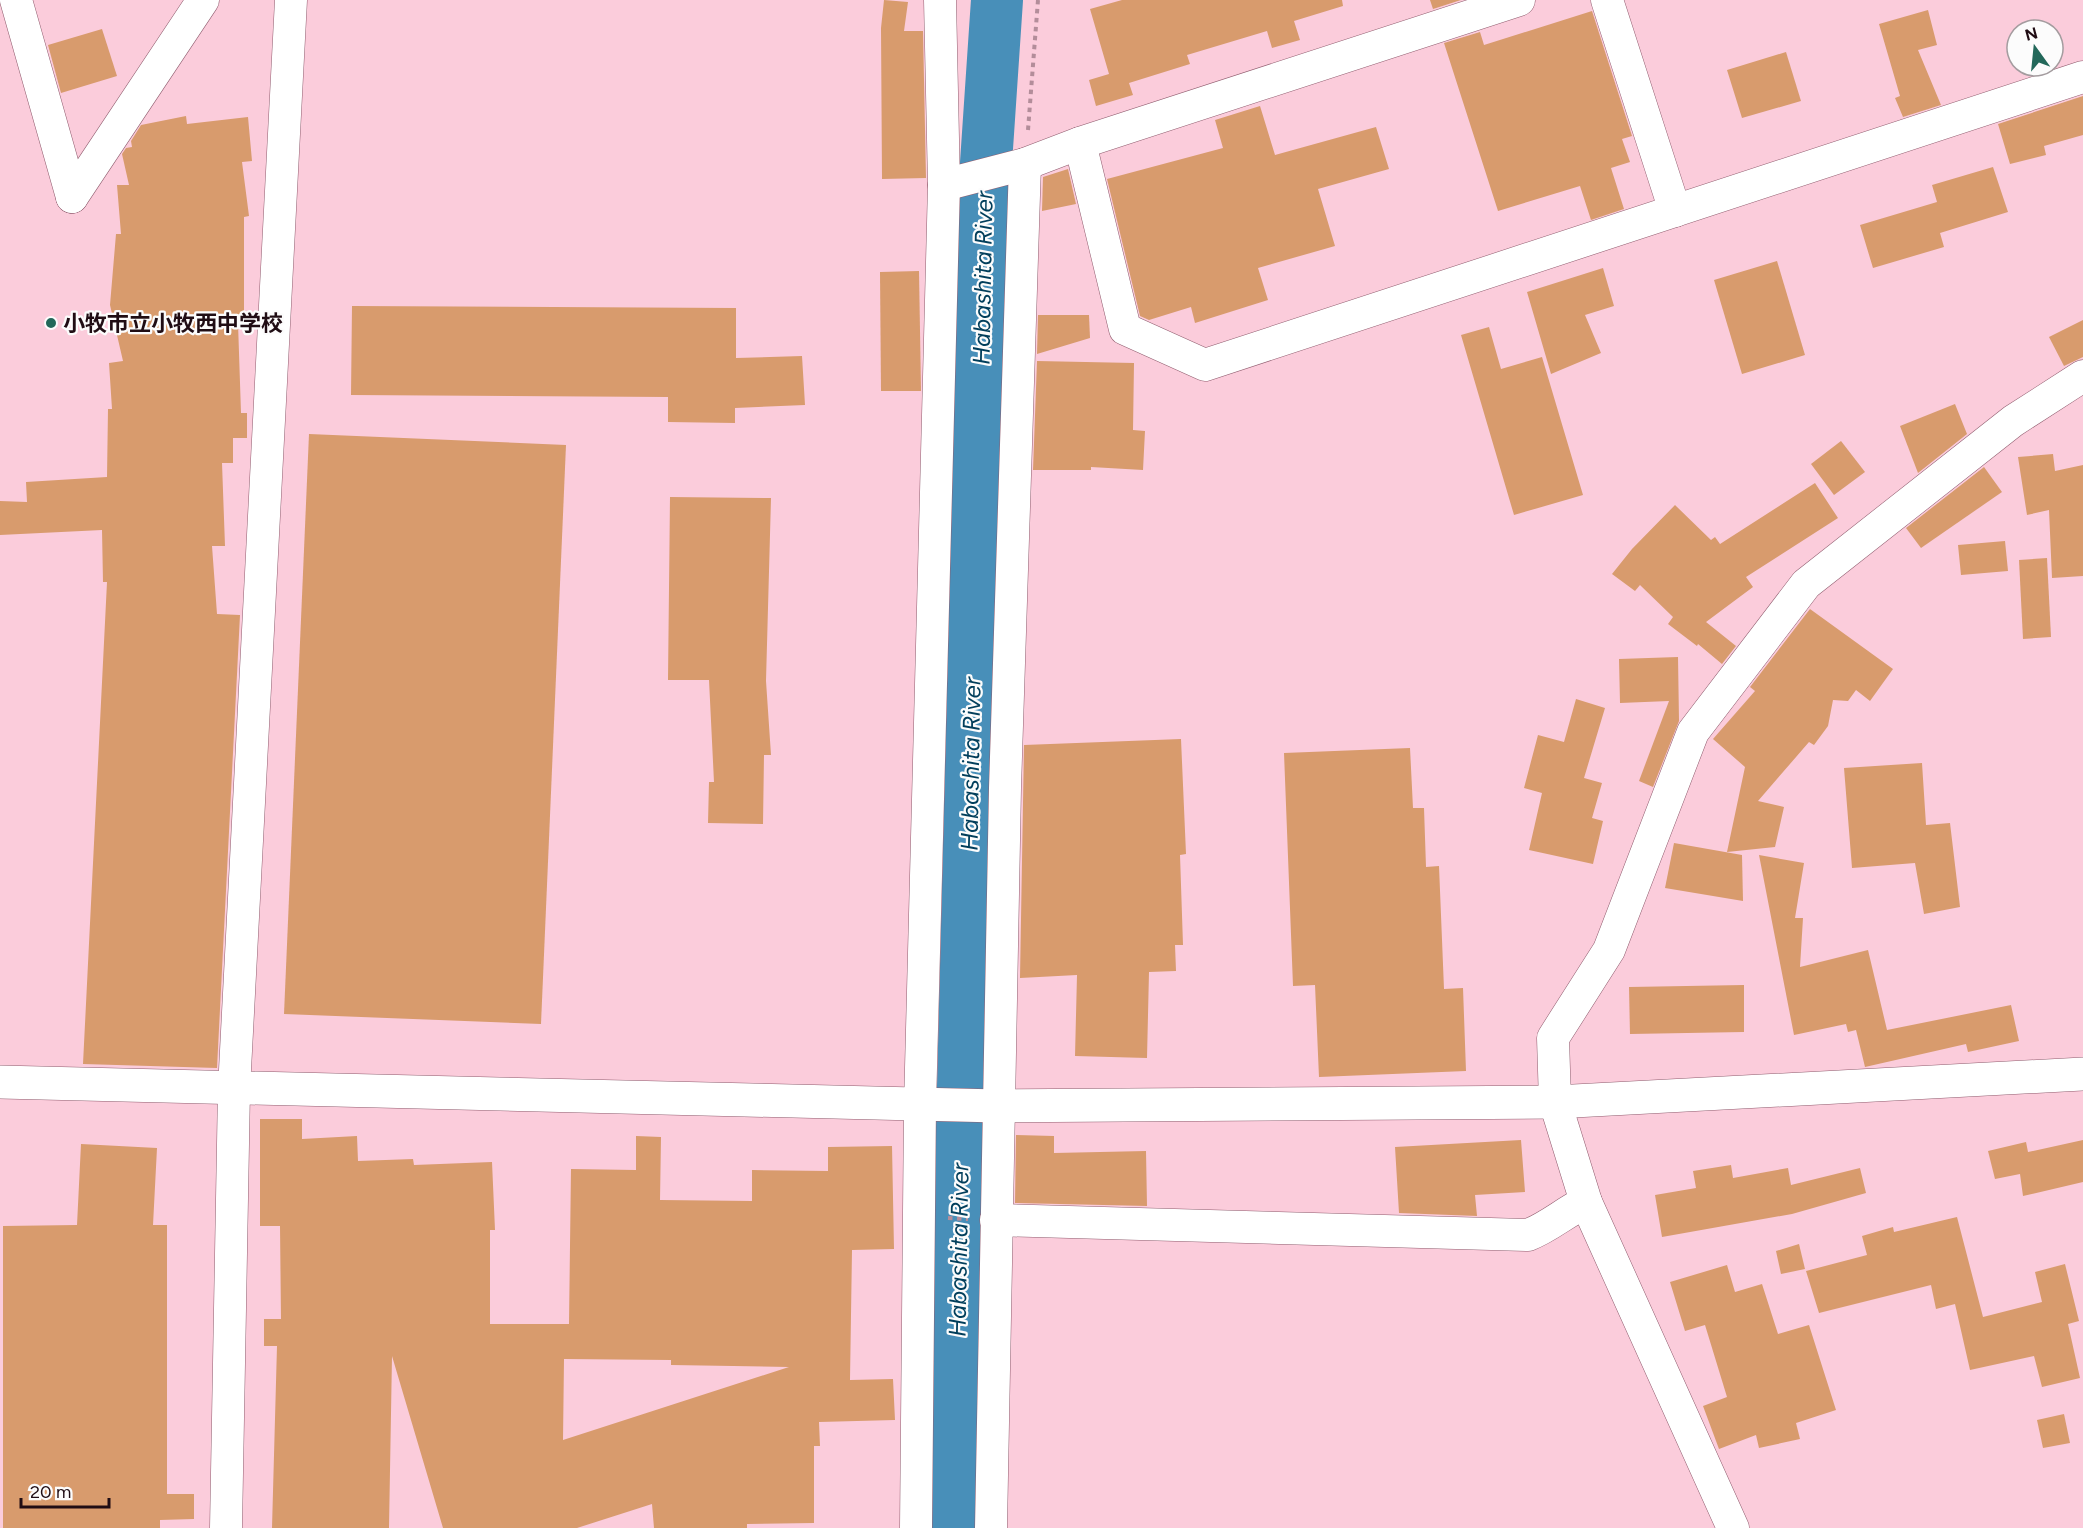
<svg xmlns="http://www.w3.org/2000/svg" width="2083" height="1528" viewBox="0 0 2083 1528" font-family="Figtree,'Noto Sans JP',sans-serif">
  <style>
    .lines { fill: none; stroke-linecap: round; stroke-linejoin: round }
    .river { stroke: #488fb9; stroke-width: 52 }
    .building { fill: #d89b6d; fill-rule: evenodd }
    .minor-casing { stroke: #905d6f; stroke-width: 33 }
    .tertiary-casing { stroke: #905d6f; stroke-width: 34 }
    .path { stroke: #b38d9a; stroke-width: 4; stroke-dasharray: 4.5 4.5; stroke-linecap: butt }
    .minor { stroke: #fff; stroke-width: 32 }
    .tertiary { stroke: #fff; stroke-width: 33 }
    .poi-dot { fill: #23685a; stroke: #fcfcfc; stroke-width: 2 }
    .labels { text-anchor: middle; stroke-width: 4.5; stroke-linejoin: round; paint-order: stroke }
    .poi-label { font-size: 22px; font-weight: bold; fill: #200d14; stroke: #fcfcfc; text-anchor: start }
    .water-label { font-size: 24px; font-style: italic; fill: #013e5b; stroke: #fcfcfc }
  </style>
  <rect width="100%" height="100%" fill="#fbccdb"/>
  <g class="lines">
    <path class="river" d="M952 1528 986 163 997 0"/>
  </g>
  <g class="building">
    <path d="M884 0 908 2 904 31H923L926 178 882 179 881 28Z"/>
    <path d="M1122 0H1342L1343 6 1294 21 1300 40 1272 48 1267 31 1187 55 1190 64 1129 83 1133 95 1096 106 1089 80 1109 74 1090 9Z"/>
    <path d="M1430 0H1461L1433 9Z"/>
    <path d="M1928 10 1937 45 1918 50 1941 105 1903 117 1895 98 1900 96 1879 24Z"/>
    <path d="M1592 11 1632 136 1622 139 1630 162 1611 168 1624 209 1591 220 1580 186 1498 211 1444 43 1480 32 1484 45Z"/>
    <path d="M102 29 117 76 61 93 48 45Z"/>
    <path d="M1786 52 1801 101 1742 118 1727 70Z"/>
    <path d="M2083 96V135L2044 146 2046 155 2010 164 1998 124Z"/>
    <path d="M1260 106 1275 155 1376 127 1389 169 1318 189 1335 246 1258 268 1268 300 1195 323 1191 307 1149 320 1140 316 1107 179 1223 148 1215 120Z"/>
    <path d="M186 116 187 124 248 117 252 161 242 162 249 216 244 217V323H238L241 413H247V438H233V463H222L225 546H212L217 614 240 615 217 1068 83 1064 107 582H103L102 530 0 535V501L27 502 26 482 107 477 108 409H112L109 363 123 361 110 305 116 234H121L117 185H129L122 154 126 148 132 147 131 141 141 125Z"/>
    <path d="M1993 167 2008 212 1940 233 1944 247 1873 268 1860 225 1937 202 1932 185Z"/>
    <path d="M1068 169 1076 204 1042 211 1043 177Z"/>
    <path d="M1777 261 1805 355 1742 374 1714 280Z"/>
    <path d="M1603 268 1614 306 1585 315 1601 353 1551 374 1527 292Z"/>
    <path d="M919 271 921 391H881L880 272Z"/>
    <path d="M352 306 736 308V358L802 356 805 405 735 408V423L668 422V397L351 395Z"/>
    <path d="M1038 315H1089L1090 338 1037 354Z"/>
    <path d="M2083 320V357L2064 366 2049 337Z"/>
    <path d="M1489 327 1501 369 1542 357 1583 495 1514 515 1461 335Z"/>
    <path d="M1037 361 1134 363 1133 430 1145 431 1143 470 1091 467V470H1033Z"/>
    <path d="M1955 404 1967 434 1918 473 1900 426Z"/>
    <path d="M309 434 566 445 541 1024 284 1014Z"/>
    <path d="M1841 441 1865 472 1834 495 1811 464Z"/>
    <path d="M2053 454 2055 471 2083 465V576L2052 578 2049 510 2027 515 2018 457Z"/>
    <path d="M1984 467 2002 492 1921 548 1906 528Z"/>
    <path d="M1815 483 1838 518 1746 577 1753 587 1706 622 1736 646 1722 664 1698 644 1697 646 1668 624 1673 617 1640 585 1635 591 1612 574 1632 549 1675 505 1711 540 1715 537 1720 544Z"/>
    <path d="M670 497 771 498 766 681 771 755H764L763 824 708 823 709 782H714L709 680H668Z"/>
    <path d="M2005 541 2008 571 1961 575 1958 545Z"/>
    <path d="M2047 558 2051 637 2023 639 2019 560Z"/>
    <path d="M1810 609 1893 669 1870 701 1856 690 1848 701 1833 700 1828 726 1814 745 1809 742 1758 801 1784 807 1775 847 1727 852 1745 767 1713 739 1755 691 1750 687Z"/>
    <path d="M1678 657 1679 721 1653 787 1639 781 1669 701 1620 703 1619 659Z"/>
    <path d="M1576 699 1605 708 1584 778 1602 783 1592 818 1603 821 1593 864 1529 850 1542 793 1524 788 1538 735 1564 742Z"/>
    <path d="M1181 739 1186 854 1180 855 1183 945H1175L1176 971 1149 972 1147 1058 1075 1056 1077 975 1020 978 1024 745Z"/>
    <path d="M1410 748 1413 808H1424L1426 867 1439 866 1444 989 1463 988 1466 1071 1319 1077 1315 985 1293 986 1284 753Z"/>
    <path d="M1922 763 1926 825 1950 823 1960 907 1924 914 1915 863 1852 868 1844 768Z"/>
    <path d="M1674 843 1742 855 1743 901 1665 888Z"/>
    <path d="M1759 855 1804 863 1795 918H1803L1800 967 1868 950 1887 1030 2011 1005 2019 1041 1968 1052 1966 1044 1865 1067 1856 1030 1848 1032 1846 1024 1794 1035Z"/>
    <path d="M1744 985V1032L1630 1034 1629 987Z"/>
    <path d="M260 1119H302V1139L357 1136 358 1161 413 1159 414 1165 492 1162 495 1230H490V1324H569L571 1169 636 1170V1136L661 1137 660 1200 752 1201V1170L828 1171V1147L892 1146 894 1249 852 1250 850 1380 893 1379 895 1420 819 1422 820 1446H814V1523L747 1524V1528H654L652 1504 577 1528H443L392 1356 389 1528H272L277 1346H264V1319H281L280 1226H260ZM564 1359 671 1360V1365L789 1367 563 1440Z"/>
    <path d="M1016 1135 1054 1136V1153L1146 1151 1147 1206 1015 1203Z"/>
    <path d="M1521 1140 1525 1192 1475 1195 1477 1216 1399 1213 1395 1147Z"/>
    <path d="M2083 1140V1182L2023 1196 2020 1174 1995 1179 1988 1151 2026 1142 2028 1152Z"/>
    <path d="M81 1144 157 1148 153 1225H167V1494H194V1519L160 1520V1528H3V1226L77 1225Z"/>
    <path d="M1731 1165 1733 1178 1788 1168 1791 1185 1860 1168 1866 1193 1792 1214 1662 1237 1655 1195 1696 1188 1693 1171Z"/>
    <path d="M1957 1217 1983 1317 2042 1302 2035 1272 2065 1264 2079 1321 2068 1324 2080 1378 2042 1387 2034 1356 1970 1370 1955 1304 1936 1309 1931 1285 1819 1313 1806 1271 1867 1255 1862 1236 1893 1227 1894 1232Z"/>
    <path d="M1799 1244 1805 1269 1781 1274 1776 1251Z"/>
    <path d="M1727 1265 1735 1292 1762 1284 1778 1334 1809 1325 1836 1410 1796 1423 1800 1439 1759 1448 1756 1435 1719 1449 1703 1406 1727 1397 1705 1325 1685 1331 1670 1282Z"/>
    <path d="M2064 1414 2070 1443 2043 1448 2037 1420Z"/>
  </g>
  <g class="lines">
    <g class="minor-casing">
      <g id="minor">
        <path d="M16 0 72 197"/>
        <path d="M1607 0 1675 211"/>
        <path d="M1080 143 1125 329 1205 365 2083 77"/>
        <path d="M944 185 1025 164 1080 143 1519 0"/>
        <path d="M72 197 203 0"/>
        <path d="M996 1220 1528 1235C1549 1227 1565 1212 1586 1202"/>
        <path d="M226 1528 234 1089 291 0"/>
        <path d="M916 1528 920 1106 944 185 940 0"/>
        <path d="M991 1528 1005 788 1025 164"/>
        <path d="M1733 1528 1586 1202 1555 1102 1553 1038 1609 950 1693 732 1806 584 2013 421 2083 376"/>
      </g>
    </g>
    <g class="tertiary-casing">
      <path id="tertiary" d="M0 1082 998 1106 1555 1102 2083 1074"/>
    </g>
    <g class="path">
      <path d="M1028 130 1038 0"/>
      <path d="M948 1218 968 1219"/>
    </g>
    <use href="#minor" class="minor"/>
    <use href="#tertiary" class="tertiary"/>
  </g>
  <circle class="poi-dot" cx="51" cy="323" r="6"/>
  <g class="labels">
    <g class="poi-label">
      <text x="63" y="331">小牧市立小牧西中学校</text>
    </g>
    <g class="water-label">
      <text transform="translate(983 278) rotate(-89)" y="8">Habashita River</text>
      <text transform="translate(971 764) rotate(-89)" y="8">Habashita River</text>
      <text transform="translate(959 1250) rotate(-89)" y="8">Habashita River</text>
    </g>
  </g>
  <g transform="translate(2035 48) rotate(345)"><circle r="28" fill="#fcfcfc" stroke="#a49c9f" stroke-width="1.5"/>
  <path d="M0-4.5L10 22L0 15L-10 22Z" fill="#23685a"/>
  <text y="-9" font-size="16" font-weight="bold" text-anchor="middle" fill="#200d14">N</text>
  </g>
  <path d="M21 1498v9h88v-9" fill="none" stroke="#200d14" stroke-width="3"/>
  <text x="30" y="1498" font-size="18" fill="#200d14" stroke="#fcfcfc" stroke-width="4.5" paint-order="stroke">20 m</text>
</svg>
